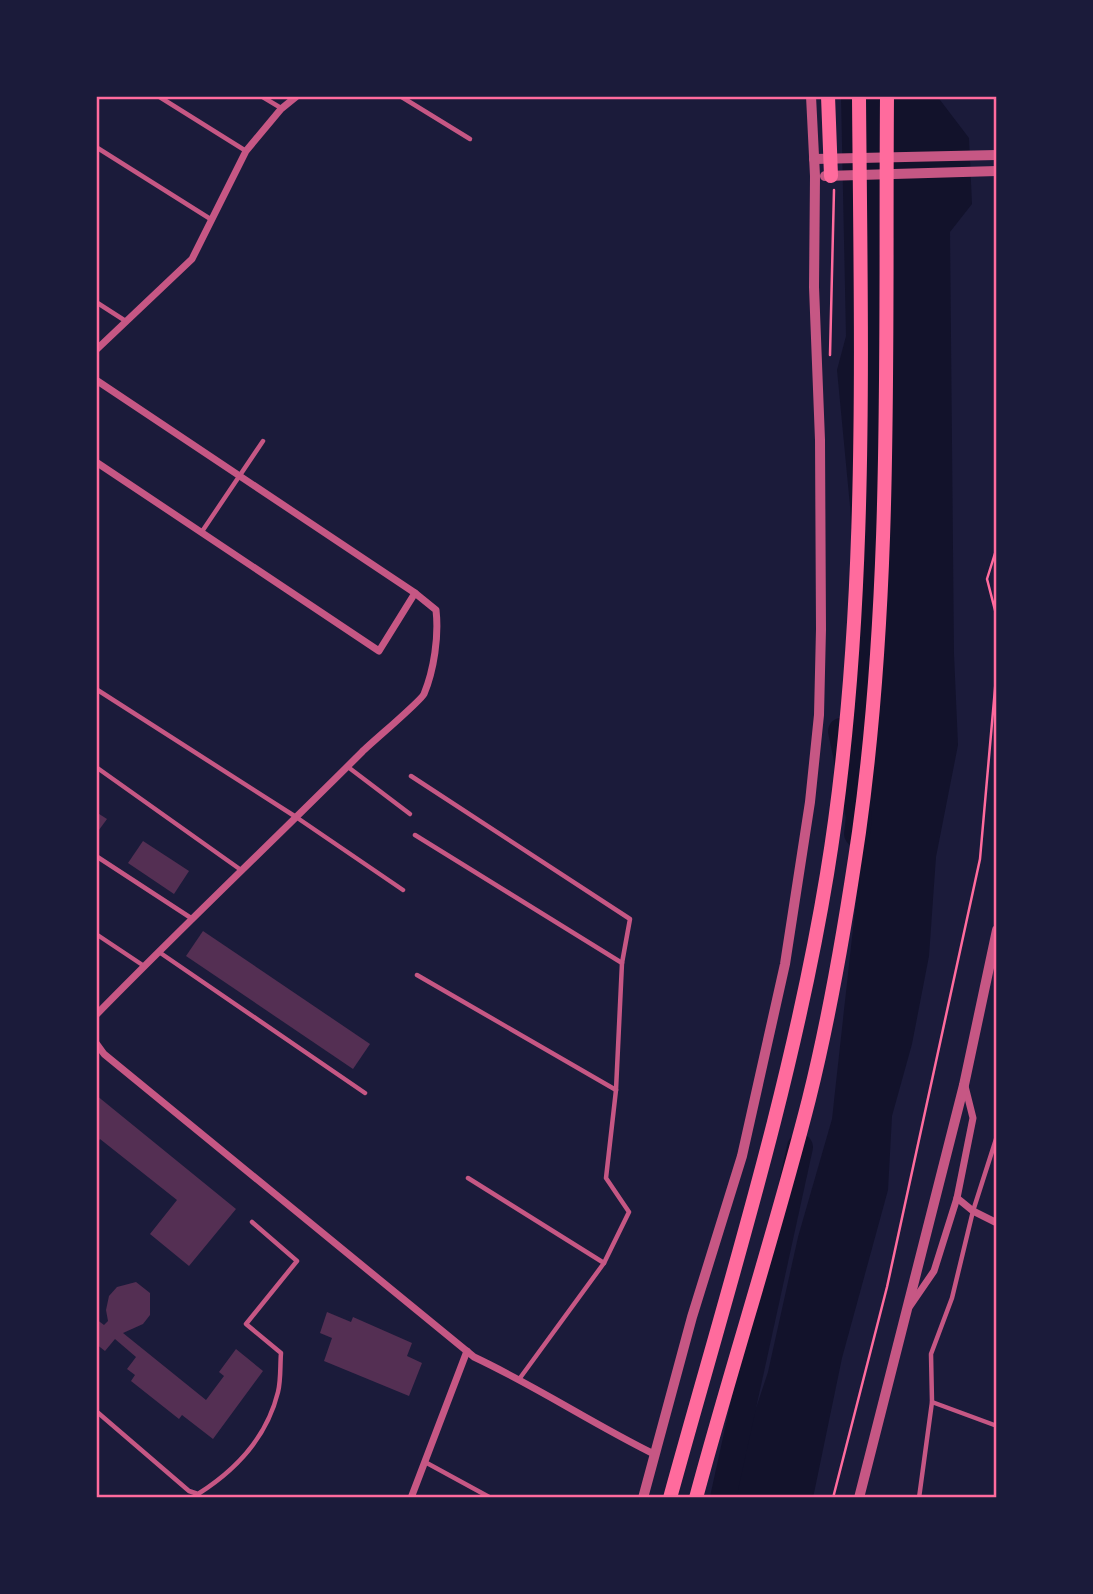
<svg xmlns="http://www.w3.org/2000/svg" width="1093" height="1594" viewBox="0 0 1093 1594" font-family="Mulish,sans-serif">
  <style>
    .water { fill: #12122b }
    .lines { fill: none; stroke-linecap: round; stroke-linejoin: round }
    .river { stroke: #12122b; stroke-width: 26 }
    .building { fill: #542f53 }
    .path { stroke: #ff6b9d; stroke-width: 2.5 }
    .service { stroke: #c65784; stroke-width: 4.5 }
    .minor { stroke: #c65784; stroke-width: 7 }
    .tertiary { stroke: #c65784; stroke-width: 10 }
    .trunk { stroke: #ff6b9d; stroke-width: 14 }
    .neatline { fill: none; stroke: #ff6b9d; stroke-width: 2.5 }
  </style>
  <rect width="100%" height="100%" fill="#1b1b3a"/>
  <path class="water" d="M841 96H937L969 138 972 204 950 232 954 654 958 745 936 857 929 956 912 1044 892 1116 888 1190 842 1358 813 1498H726L768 1372 798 1237 832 1119 860 865 852 739 857 670 850 506 837 370 846 336Z"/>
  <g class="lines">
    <g class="river">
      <path d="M841 731 859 817 857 834"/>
      <path d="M723 1498 800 1147"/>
    </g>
  </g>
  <g class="building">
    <path d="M96 812 107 819 96 834Z"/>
    <path d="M143 841 189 871 174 894 128 863Z"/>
    <path d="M203 931 370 1044 353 1069 186 956Z"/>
    <path d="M96 1095 236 1209 189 1266 150 1234 177 1200 100 1139 96 1145Z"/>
    <path d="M136 1282 150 1293V1315L143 1324 123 1333 206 1400 224 1376 219 1372 236 1349 263 1371 213 1439 182 1415 179 1419 131 1381 135 1375 127 1369 136 1357 115 1339 105 1351 96 1344V1319L104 1325 108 1321 106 1310 109 1296 117 1287Z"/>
    <path d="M327 1312 351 1322 353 1317 412 1343 407 1356 422 1363 409 1396 324 1361 332 1338 320 1333Z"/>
  </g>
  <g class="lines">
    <g class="path">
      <path d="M830 355 834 190"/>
      <path d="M997 547 987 579 997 618"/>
      <path d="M833 1498 887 1287 980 859 997 666"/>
    </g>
    <g class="service">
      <path d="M158 96 246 151"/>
      <path d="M261 96 281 108"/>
      <path d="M400 96 470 139"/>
      <path d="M96 147 212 220"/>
      <path d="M96 302 124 320"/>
      <path d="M201 533 263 441"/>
      <path d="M96 689 296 817 403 890"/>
      <path d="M96 767 241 870"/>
      <path d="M348 767 410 814"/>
      <path d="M411 776 630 919 622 963 616 1090 606 1178 629 1212 604 1263 520 1378"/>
      <path d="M415 835 622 963"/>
      <path d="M96 856 191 918"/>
      <path d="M96 934 144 966"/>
      <path d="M159 952 365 1093"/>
      <path d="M417 975 616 1090"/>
      <path d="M468 1178 604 1263"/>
      <path d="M932 1402 931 1354 952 1298 973 1211 997 1136"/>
      <path d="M96 1411 189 1491 198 1494C236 1470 267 1437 278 1392 281 1380 280 1365 281 1353L246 1324 297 1261 252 1222"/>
      <path d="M425 1462 491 1498"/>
      <path d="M919 1498 932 1402 997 1426"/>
    </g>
    <g class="minor">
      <path d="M96 350 192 259 246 151 281 109 297 96"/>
      <path d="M96 380 415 593 436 610C439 636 434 670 424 694 421 701 372 742 362 752 274 840 183 926 96 1015"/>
      <path d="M96 462 379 651 415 593"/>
      <path d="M96 1043 104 1054 474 1357C536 1386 593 1424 654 1454"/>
      <path d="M957 1198 973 1211 997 1223"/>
      <path d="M910 1306 934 1271 957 1198 973 1118 965 1086"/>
      <path d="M411 1498 467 1351"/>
    </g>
    <g class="tertiary">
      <path d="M814 159 997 155"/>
      <path d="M825 176 997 171"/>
      <path d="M643 1498 692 1317 742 1156 785 964 810 802 819 715 821 629 820 440 814 287 815 176 811 96"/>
      <path d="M859 1498 964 1085 997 930"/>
    </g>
    <g class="trunk">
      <path d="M828 96 831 176"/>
      <path d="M670 1498C727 1291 792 1086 827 874 869 619 861 354 859 96"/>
      <path d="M696 1498C732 1364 775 1233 809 1099 831 1011 846 921 859 832 893 589 885 341 887 96"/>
    </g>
  </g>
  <rect width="1093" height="1594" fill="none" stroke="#1b1b3a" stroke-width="196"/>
  <rect x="98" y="98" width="897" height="1398" class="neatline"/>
</svg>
